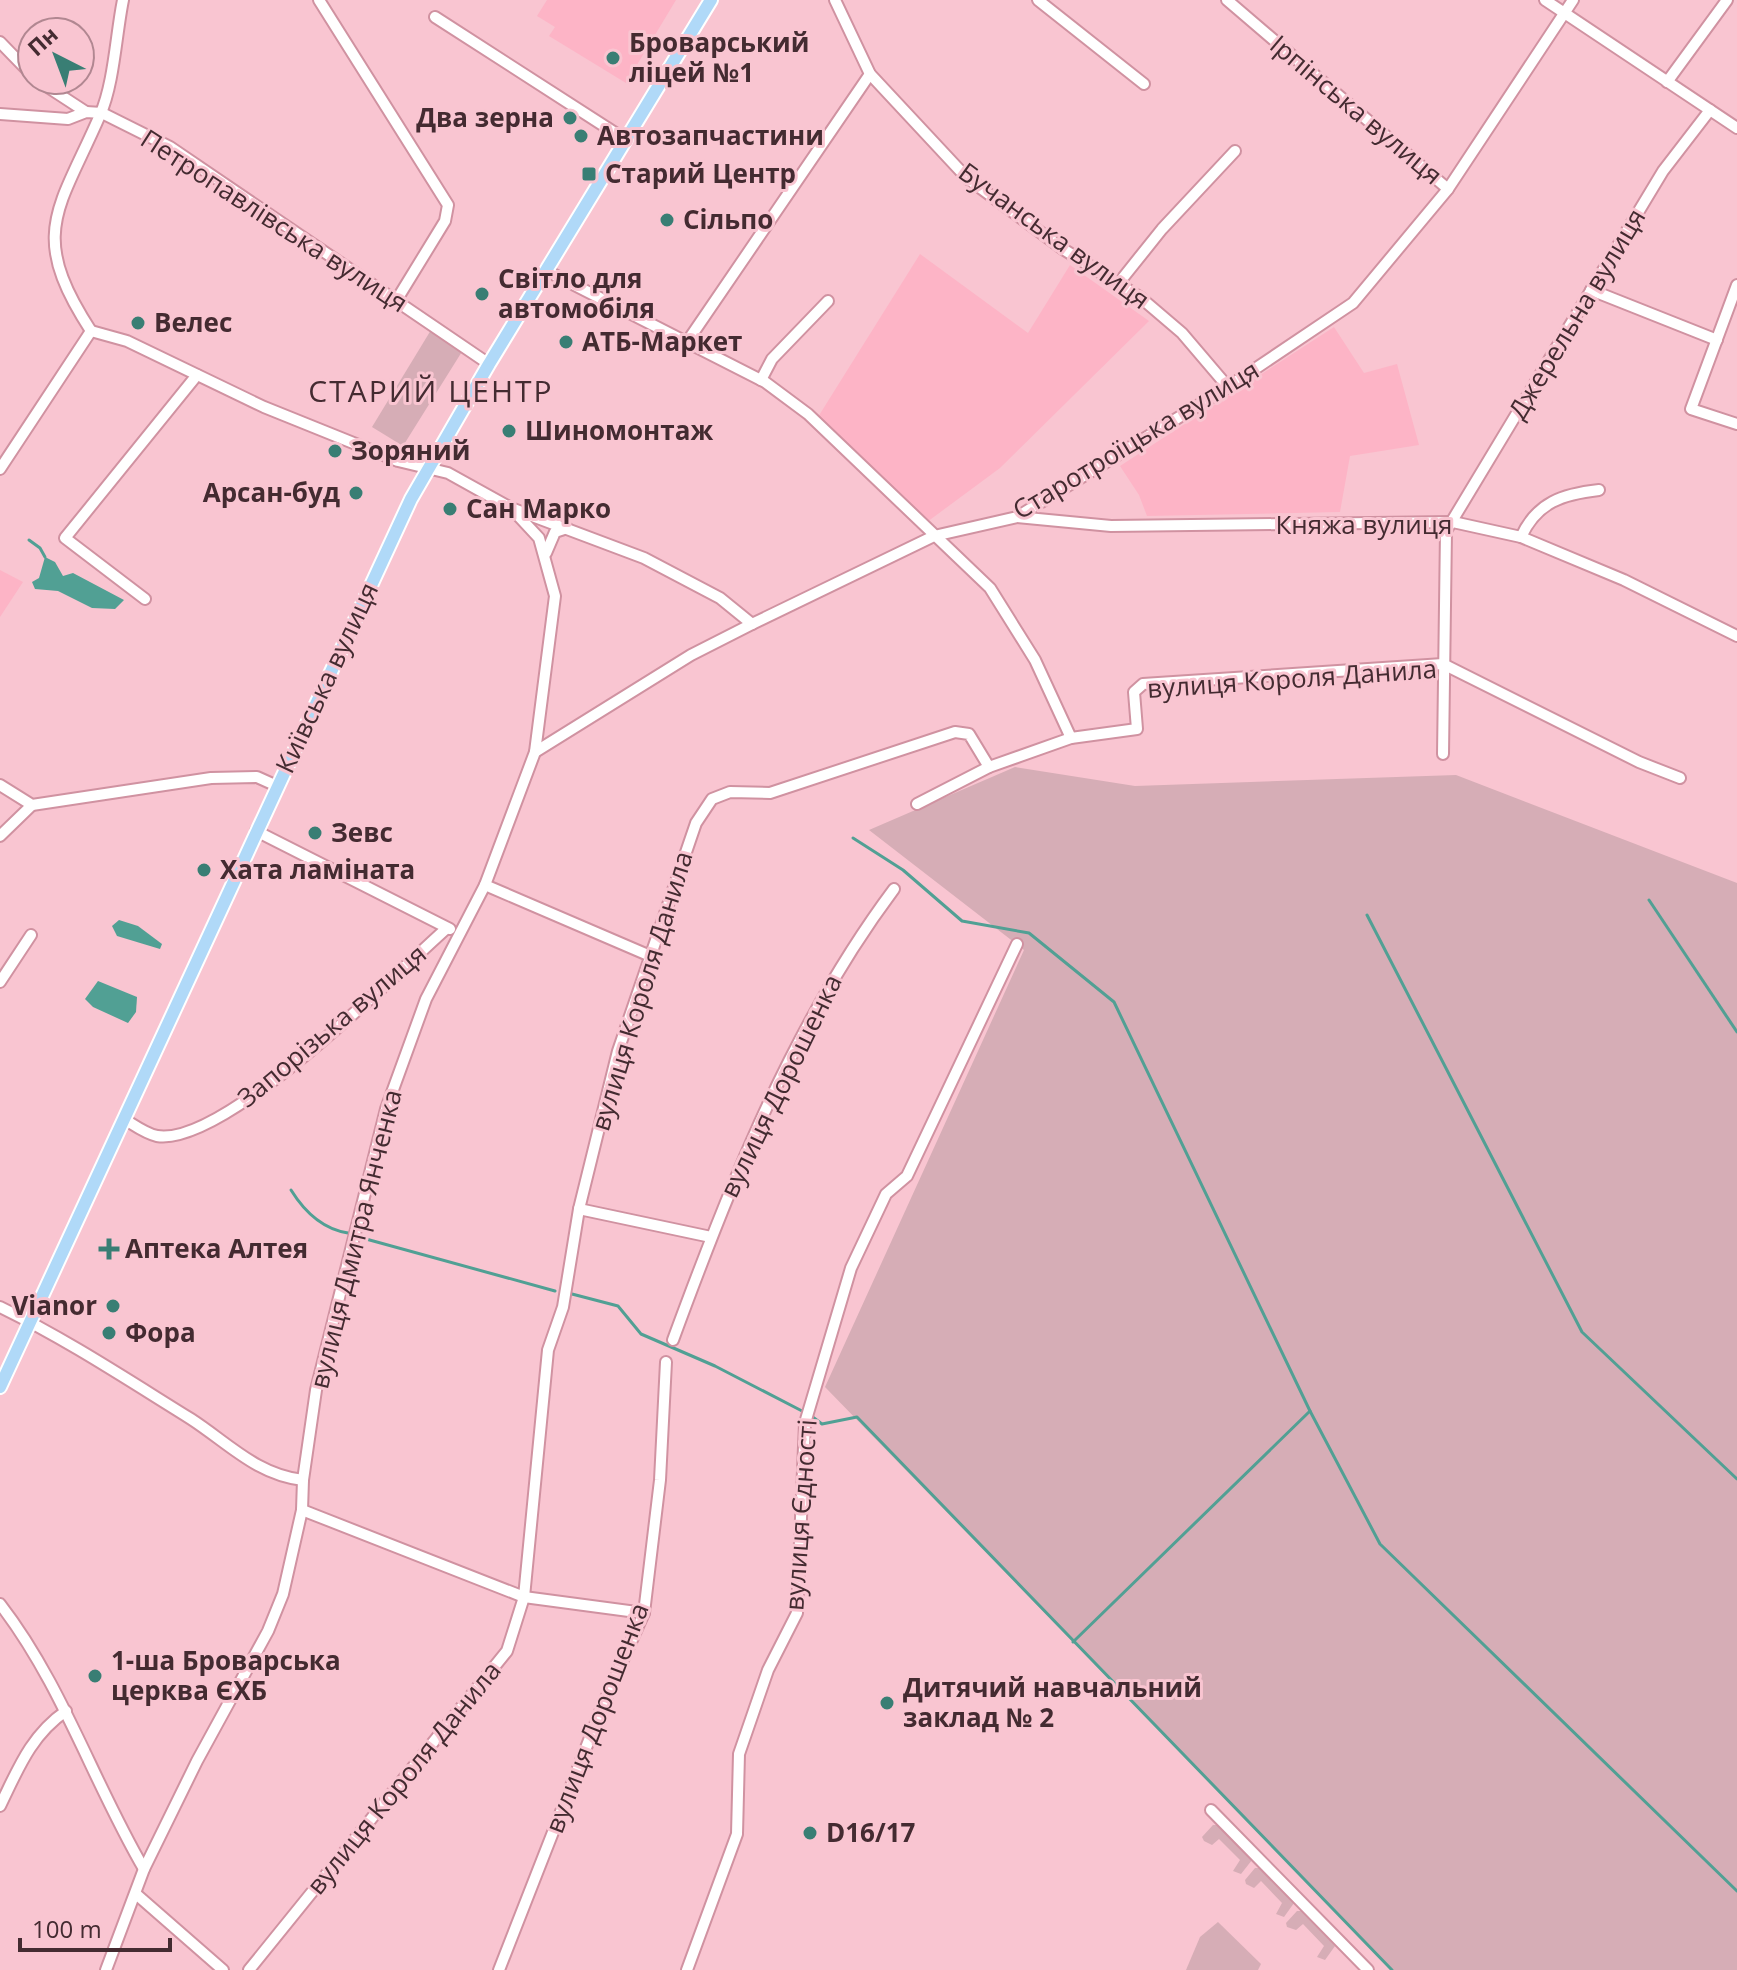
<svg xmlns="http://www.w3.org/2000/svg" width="1737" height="1970" viewBox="0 0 1737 1970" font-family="'Open Sans',sans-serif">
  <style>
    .built { fill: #fdb4c6 }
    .green { fill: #d6adb6 }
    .water { fill: #51a094 }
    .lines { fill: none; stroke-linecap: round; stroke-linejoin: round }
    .stream { stroke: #51a094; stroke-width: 3 }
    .minor-casing { stroke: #d092a1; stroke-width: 14 }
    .major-casing { stroke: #fff; stroke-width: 16 }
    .minor { stroke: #fff; stroke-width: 10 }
    .major { stroke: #b0d9f8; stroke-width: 12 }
    .poi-dot { fill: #397e74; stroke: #f9c5d1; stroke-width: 3 }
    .labels { text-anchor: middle; stroke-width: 6; stroke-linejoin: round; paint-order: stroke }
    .poi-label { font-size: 26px; font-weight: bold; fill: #442b31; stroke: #f9c5d1; text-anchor: start }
    .street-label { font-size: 26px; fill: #442b31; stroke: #f9c5d1 }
    .quarter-label { font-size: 30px; letter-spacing: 2px; fill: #442b31; stroke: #f9c5d1 }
  </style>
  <rect width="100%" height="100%" fill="#f9c5d1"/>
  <g class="built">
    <path d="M547 0H676L626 83 549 36 555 27 537 16Z"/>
    <path d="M920 254 1028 333 1070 265 1149 321 1000 468 927 522 818 417Z"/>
    <path d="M1334 327 1364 373 1397 364 1419 445 1350 456 1340 512 1147 516 1139 495 1120 466Z"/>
    <path d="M0 570 23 582 0 617Z"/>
  </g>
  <g class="green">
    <path d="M431 330 463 350 403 446 372 427Z"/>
    <path d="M1015 767 1135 786 1456 775 1737 883V1970H1392L825 1387 1024 950 869 830Z"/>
    <path d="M1213 1825H1219L1252 1860 1241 1874 1233 1871 1240 1860 1219 1839 1212 1845 1204 1841 1202 1837Z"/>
    <path d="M1255 1868H1261L1294 1903 1284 1917 1276 1914 1282 1903 1261 1881 1254 1888 1246 1884 1245 1880Z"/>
    <path d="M1297 1911H1302L1335 1946 1325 1960 1317 1957 1324 1946 1303 1924 1296 1930 1287 1927 1286 1923Z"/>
    <path d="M1218 1922 1261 1964 1258 1970H1186L1200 1937Z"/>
  </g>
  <g class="water">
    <path d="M45 557 55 562 63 576 73 573 124 600 115 609 92 608 58 591 35 589 32 582 39 578Z"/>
    <path d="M119 920 138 926 162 944 160 949 117 936 112 926Z"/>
    <path d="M98 981 137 997 136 1012 128 1023 93 1007 85 999Z"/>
  </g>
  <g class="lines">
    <g class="stream">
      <path d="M29 540 40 548 45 557"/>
      <path d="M853 838 903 870 962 921 1029 933 1114 1002 1310 1411 1380 1544 1737 1891"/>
      <path d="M1649 900 1737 1032"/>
      <path d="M1367 915 1582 1332 1737 1479"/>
      <path d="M291 1190C304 1211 322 1229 348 1233"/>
      <path d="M366 1239 555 1291"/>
      <path d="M572 1294 618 1306 641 1334 715 1366 804 1412"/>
      <path d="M810 1415 822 1424 857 1417 1392 1970"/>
      <path d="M1073 1642 1310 1411"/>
    </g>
    <g class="minor-casing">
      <g id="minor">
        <path d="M319 0 448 205 445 221 396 301"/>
        <path d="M835 0 870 74 967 178 1063 249 1141 298 1182 333 1228 387"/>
        <path d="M1038 0 1144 84"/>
        <path d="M1227 0 1448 189"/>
        <path d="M1545 0 1737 128"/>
        <path d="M435 17 626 140"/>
        <path d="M0 42 32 75"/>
        <path d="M37 80 86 112"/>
        <path d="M1667 82 1727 0"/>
        <path d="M0 114 68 119 86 112 102 113 170 147 489 364"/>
        <path d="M545 270 765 382 808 414 990 588 1035 660 1071 738"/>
        <path d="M1118 284 1162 229 1235 151"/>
        <path d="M1737 285 1691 409 1737 424"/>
        <path d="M1591 290 1717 340"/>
        <path d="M91 331 127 341 264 407 398 461 448 473 511 508 644 558 720 598 752 624"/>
        <path d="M91 331C27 233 59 210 100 115 114 84 116 34 123 0"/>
        <path d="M687 342 870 74"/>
        <path d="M761 380 772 359 828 301"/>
        <path d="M0 469 91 331"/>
        <path d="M1017 517 1111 526 1453 522 1521 537 1624 580 1737 636"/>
        <path d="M1521 537C1537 502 1563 494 1599 490"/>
        <path d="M546 553 555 532 567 528"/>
        <path d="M145 599 65 538 197 375"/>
        <path d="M535 752 691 655 752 624 934 536 1017 517 1228 387 1353 303 1448 189 1573 0"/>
        <path d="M1443 754 1446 531 1663 171 1710 110"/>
        <path d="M0 785 32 805 211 778 257 777 277 786"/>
        <path d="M917 804 989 767 1071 738 1137 729 1134 692 1143 684 1443 664 1639 762 1680 778"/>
        <path d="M256 831 450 929"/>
        <path d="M0 836 32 805"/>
        <path d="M485 885 648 955"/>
        <path d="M0 982 31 935"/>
        <path d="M124 1119C134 1125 146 1134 157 1136 224 1147 395 974 447 928"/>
        <path d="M579 1209 711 1237"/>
        <path d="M0 1307C66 1339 128 1380 191 1419 228 1443 257 1475 303 1480"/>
        <path d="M673 1340C731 1182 793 1024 894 889"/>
        <path d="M302 1510 524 1597 644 1613"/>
        <path d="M0 1604C62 1684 93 1782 144 1869"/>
        <path d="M0 1806C18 1769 31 1735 66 1711"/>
        <path d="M1211 1810 1368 1970"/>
        <path d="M136 1894 223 1970"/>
        <path d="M106 1970 144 1869 197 1761 268 1631 283 1594 302 1510 303 1480 316 1390 386 1109 426 999 485 885 535 752 555 596 539 538 511 508"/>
        <path d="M249 1970 507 1651 524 1597 548 1350 563 1307 579 1209 618 1051 696 823 712 799 730 792 770 793 955 732 969 734 989 767"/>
        <path d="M499 1970 602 1707 644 1613 660 1480 666 1362"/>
        <path d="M687 1970 737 1834 739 1754 768 1670 797 1613 805 1423 851 1268 886 1194 907 1176 1017 944"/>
      </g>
    </g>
    <g class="major-casing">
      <path id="major" d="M0 1387 411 499 489 364 711 0"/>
    </g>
    <use href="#minor" class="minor"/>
    <use href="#major" class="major"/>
  </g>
  <g class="poi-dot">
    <circle cx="613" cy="58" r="8"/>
    <circle cx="570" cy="118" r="8"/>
    <circle cx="581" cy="136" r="8"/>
    <rect x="581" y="166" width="16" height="16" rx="4"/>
    <circle cx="667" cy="220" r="8"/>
    <circle cx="482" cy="294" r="8"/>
    <circle cx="138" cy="323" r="8"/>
    <circle cx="566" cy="342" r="8"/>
    <circle cx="509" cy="431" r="8"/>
    <circle cx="335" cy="451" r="8"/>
    <circle cx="356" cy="493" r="8"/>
    <circle cx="450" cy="509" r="8"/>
    <circle cx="315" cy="833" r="8"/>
    <circle cx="204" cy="870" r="8"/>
    <path d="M105 1237h8v8h8v8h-8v8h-8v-8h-8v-8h8z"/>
    <circle cx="113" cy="1306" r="8"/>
    <circle cx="109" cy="1333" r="8"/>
    <circle cx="95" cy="1676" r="8"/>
    <circle cx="887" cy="1703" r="8"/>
    <circle cx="810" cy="1833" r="8"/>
  </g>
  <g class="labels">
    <g class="poi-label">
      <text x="629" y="52">Броварський<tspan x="629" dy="30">ліцей №1</tspan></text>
      <text x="554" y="127" text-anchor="end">Два зерна</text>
      <text x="597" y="145">Автозапчастини</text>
      <text x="605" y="183">Старий Центр</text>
      <text x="683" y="229">Сільпо</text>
      <text x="498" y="288">Світло для<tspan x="498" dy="30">автомобіля</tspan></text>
      <text x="154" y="332">Велес</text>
      <text x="582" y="351">АТБ-Маркет</text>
      <text x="525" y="440">Шиномонтаж</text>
      <text x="351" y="460">Зоряний</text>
      <text x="340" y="502" text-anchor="end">Арсан-буд</text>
      <text x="466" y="518">Сан Марко</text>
      <text x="331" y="842">Зевс</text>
      <text x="220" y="879">Хата ламіната</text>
      <text x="125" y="1258">Аптека Алтея</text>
      <text x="97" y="1315" text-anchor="end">Vianor</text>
      <text x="125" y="1342">Фора</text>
      <text x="111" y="1670">1-ша Броварська<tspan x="111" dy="30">церква ЄХБ</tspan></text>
      <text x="903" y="1697">Дитячий навчальний<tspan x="903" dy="30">заклад № 2</tspan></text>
      <text x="826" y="1842">D16/17</text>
    </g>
    <g class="street-label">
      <text transform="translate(1356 110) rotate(40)" y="9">Ірпінська вулиця</text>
      <text transform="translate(274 221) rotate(33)" y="9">Петропавлівська вулиця</text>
      <text transform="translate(1054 236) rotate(36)" y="9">Бучанська вулиця</text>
      <text transform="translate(1577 314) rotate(-59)" y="9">Джерельна вулиця</text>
      <text transform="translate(1136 440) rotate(-31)" y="9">Старотроїцька вулиця</text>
      <text x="1364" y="534">Княжа вулиця</text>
      <text transform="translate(327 678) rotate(-65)" y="9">Київська вулиця</text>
      <text transform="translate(1292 679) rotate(-4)" y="9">вулиця Короля Данила</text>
      <text transform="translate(642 991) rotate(-73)" y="9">вулиця Короля Данила</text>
      <text transform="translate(332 1026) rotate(-40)" y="9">Запорізька вулиця</text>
      <text transform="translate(781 1086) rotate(-64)" y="9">вулиця Дорошенка</text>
      <text transform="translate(356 1239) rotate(-76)" y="9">вулиця Дмитра Янченка</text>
      <text transform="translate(801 1515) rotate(-86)" y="9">вулиця Єдності</text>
      <text transform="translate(597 1718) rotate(-69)" y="9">вулиця Дорошенка</text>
      <text transform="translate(404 1778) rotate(-51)" y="9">вулиця Короля Данила</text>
    </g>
    <g class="quarter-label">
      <text x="431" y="402">СТАРИЙ ЦЕНТР</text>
    </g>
  </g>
  <g transform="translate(56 56) rotate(318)"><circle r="38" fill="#f9c5d1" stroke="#b18791" stroke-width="2"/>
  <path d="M0-6L14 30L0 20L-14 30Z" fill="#397e74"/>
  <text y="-12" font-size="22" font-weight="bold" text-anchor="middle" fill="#442b31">Пн</text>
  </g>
  <path d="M20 1938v12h150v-12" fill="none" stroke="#442b31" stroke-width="4"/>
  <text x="32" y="1938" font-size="24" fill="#442b31" stroke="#f9c5d1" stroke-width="6" paint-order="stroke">100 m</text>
</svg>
